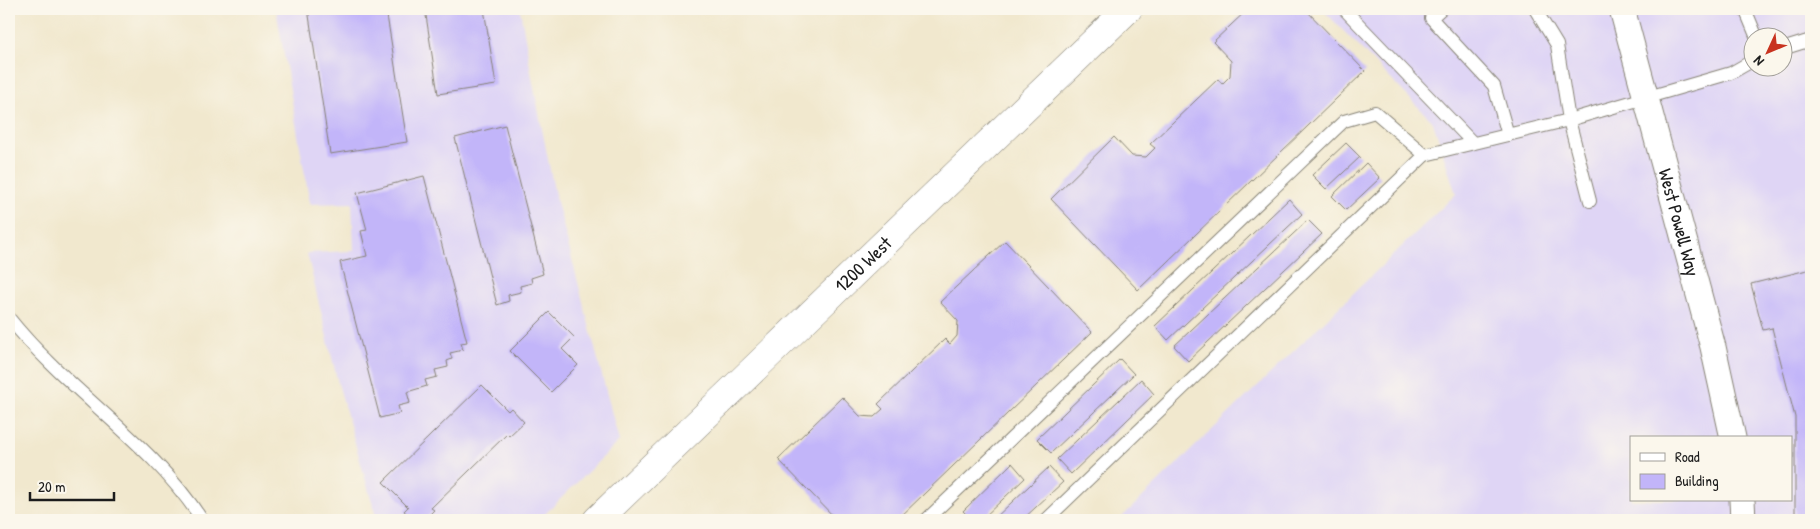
<svg xmlns="http://www.w3.org/2000/svg" width="1820" height="529" viewBox="0 0 1820 529" font-family="'Patrick Hand',sans-serif">
  <style>
    .built { fill: #dfd5f5; fill-rule: evenodd }
    .building { fill: #c2b5f9 }
    .lines { fill: none; stroke-linecap: round; stroke-linejoin: round }
    .lane-casing { stroke: #868275; stroke-width: 14 }
    .street-casing { stroke: #868275; stroke-width: 27 }
    .secondary-casing { stroke: #868275; stroke-width: 29 }
    .lane { stroke: #fff; stroke-width: 12 }
    .street { stroke: #fff; stroke-width: 25 }
    .secondary { stroke: #fff; stroke-width: 28 }
    .labels { text-anchor: middle; stroke-width: 4; stroke-linejoin: round; paint-order: stroke }
    .street-label { font-size: 19px; fill: #1c1c1c; stroke: #fbf7ec }
  </style>
  <rect width="100%" height="100%" fill="#fbf7ec"/>
  <filter id="ink" filterUnits="userSpaceOnUse"><feTurbulence type="fractalNoise" baseFrequency=".02" numOctaves="2"/><feDisplacementMap in="SourceGraphic" scale="10" xChannelSelector="R" yChannelSelector="G"/><feConvolveMatrix kernelMatrix="1 2 1 2 8 2 1 2 1" color-interpolation-filters="sRGB"/></filter>
  <filter id="wash" filterUnits="userSpaceOnUse"><feTurbulence type="fractalNoise" baseFrequency=".0096" numOctaves="4" result="noise"/><feDisplacementMap in="SourceGraphic" scale="20" xChannelSelector="R" yChannelSelector="G"/><feGaussianBlur stdDeviation="1.12" result="paint"/><feColorMatrix in="noise" values="0 0 0 0 0 0 0 0 0 0 0 0 0 0 0 0 0 1.4 0 .05"/><feComposite in="paint" operator="in"/></filter>
  <g filter="url(#wash)">
    <rect width="100%" height="100%" fill="#f1e8ce"/>
    <g class="built">
      <path d="M276 9H520L532 78 554 190 619 441 539 520H377L338 383 307 253 354 251 352 203 310 204Z"/>
      <path d="M1322 9H1811V520H1119L1456 194 1433 122ZM1752 38H1782V68H1752ZM1631 438H1791V500H1631Z"/>
    </g>
    <g id="blocks">
      <g class="building">
        <path d="M308 9H386L407 142 330 154Z"/>
        <path d="M425 9H484L496 85 438 94Z"/>
        <path d="M1248 9H1305L1365 71 1138 290 1051 199 1114 137 1132 156 1146 157 1155 148 1150 144 1218 79 1222 84 1230 76 1231 61 1213 42Z"/>
        <path d="M505 125 543 274 531 278 532 283 520 286 521 292 508 295 509 301 497 305 455 138Z"/>
        <path d="M1346 143 1360 157 1326 189 1312 175Z"/>
        <path d="M1366 163 1380 178 1346 210 1332 196Z"/>
        <path d="M424 176 467 342 461 343 463 350 450 353 452 359 447 361 448 367 435 370 437 377 425 380 427 386 407 392 410 403 398 406 400 413 380 418 340 262 367 256 361 231 367 230 357 193Z"/>
        <path d="M1289 199 1302 214 1168 340 1155 326Z"/>
        <path d="M1308 220 1322 234 1188 361 1174 346Z"/>
        <path d="M1005 241 1092 332 897 520H837L778 459 842 397 860 416 874 417 883 409 878 404 945 339 950 344 957 336 958 321 940 302Z"/>
        <path d="M1811 269V520H1795V417L1772 328 1763 330 1751 284Z"/>
        <path d="M549 312 574 337 562 349 578 365 551 392 510 351Z"/>
        <path d="M1120 359 1134 374 1051 453 1037 439Z"/>
        <path d="M1141 379 1154 394 1071 474 1057 459Z"/>
        <path d="M482 385 508 411 511 408 524 422 509 436 507 434 431 508 434 510 424 520H414L404 511 408 507 383 482Z"/>
        <path d="M1012 463 1025 478 981 520H972L963 511Z"/>
        <path d="M1049 467 1063 482 1022 520H993Z"/>
      </g>
    </g>
  </g>
  <g filter="url(#ink)">
    <use href="#blocks" fill-opacity="0" stroke="#868275" stroke-width="1"/>
    <g class="lines">
      <g class="lane-casing">
        <g id="lane">
          <path d="M1344 9 1473 143"/>
          <path d="M1441 9 1431 18 1494 86 1508 135"/>
          <path d="M1745 9 1757 38"/>
          <path d="M1782 49 1811 40"/>
          <path d="M1425 155 1569 120 1557 45 1535 9"/>
          <path d="M1590 201 1569 120 1731 73 1752 61"/>
          <path d="M9 318C67 391 151 441 202 520"/>
          <path d="M926 520 1344 121 1375 112 1425 155 1046 520"/>
        </g>
      </g>
      <g class="street-casing">
        <g id="street">
          <path id="s1" d="M1622 9 1713 347 1733 438"/>
          <path d="M1742 500 1743 520"/>
        </g>
      </g>
      <g class="secondary-casing">
        <g id="secondary">
          <path id="s2" d="M597 520 1128 9"/>
        </g>
      </g>
      <use href="#lane" class="lane"/>
      <use href="#street" class="street"/>
      <use href="#secondary" class="secondary"/>
    </g>
  </g>
  <g class="labels">
    <g class="street-label">
      <text dy="7" stroke="none"><textPath href="#s1" startOffset="221">West Powell Way</textPath></text>
      <text dy="7" stroke="none"><textPath href="#s2" startOffset="369">1200 West</textPath></text>
    </g>
  </g>
  <rect width="1820" height="529" fill="none" stroke="#fbf7ec" stroke-width="30"/>
  <rect x="1630" y="436" width="162" height="65" fill="#fbf7ec" stroke="#a29f99"/>
  <rect x="1640" y="453" width="25" height="8" fill="#ffffff" stroke="#a29f99"/>
  <text x="1675" y="462" font-size="15" fill="#1c1c1c">Road</text>
  <rect x="1640" y="474" width="25" height="15" fill="#c2b5f9" stroke="#a29f99"/>
  <text x="1675" y="486" font-size="15" fill="#1c1c1c">Building</text>
  <g transform="translate(1768 52) rotate(226)"><circle r="24" fill="#fbf7ec" stroke="#a29f99"/>
  <path d="M0-4L9 19L0 12L-9 19Z" fill="#c8321e"/>
  <text y="-8" font-size="14" font-weight="bold" text-anchor="middle" fill="#1c1c1c">N</text>
  </g>
  <path d="M30 492v8h84v-8" fill="none" stroke="#1c1c1c" stroke-width="2.5"/>
  <text x="38" y="492" font-size="15" fill="#1c1c1c" stroke="#fbf7ec" stroke-width="4" paint-order="stroke">20 m</text>
</svg>
